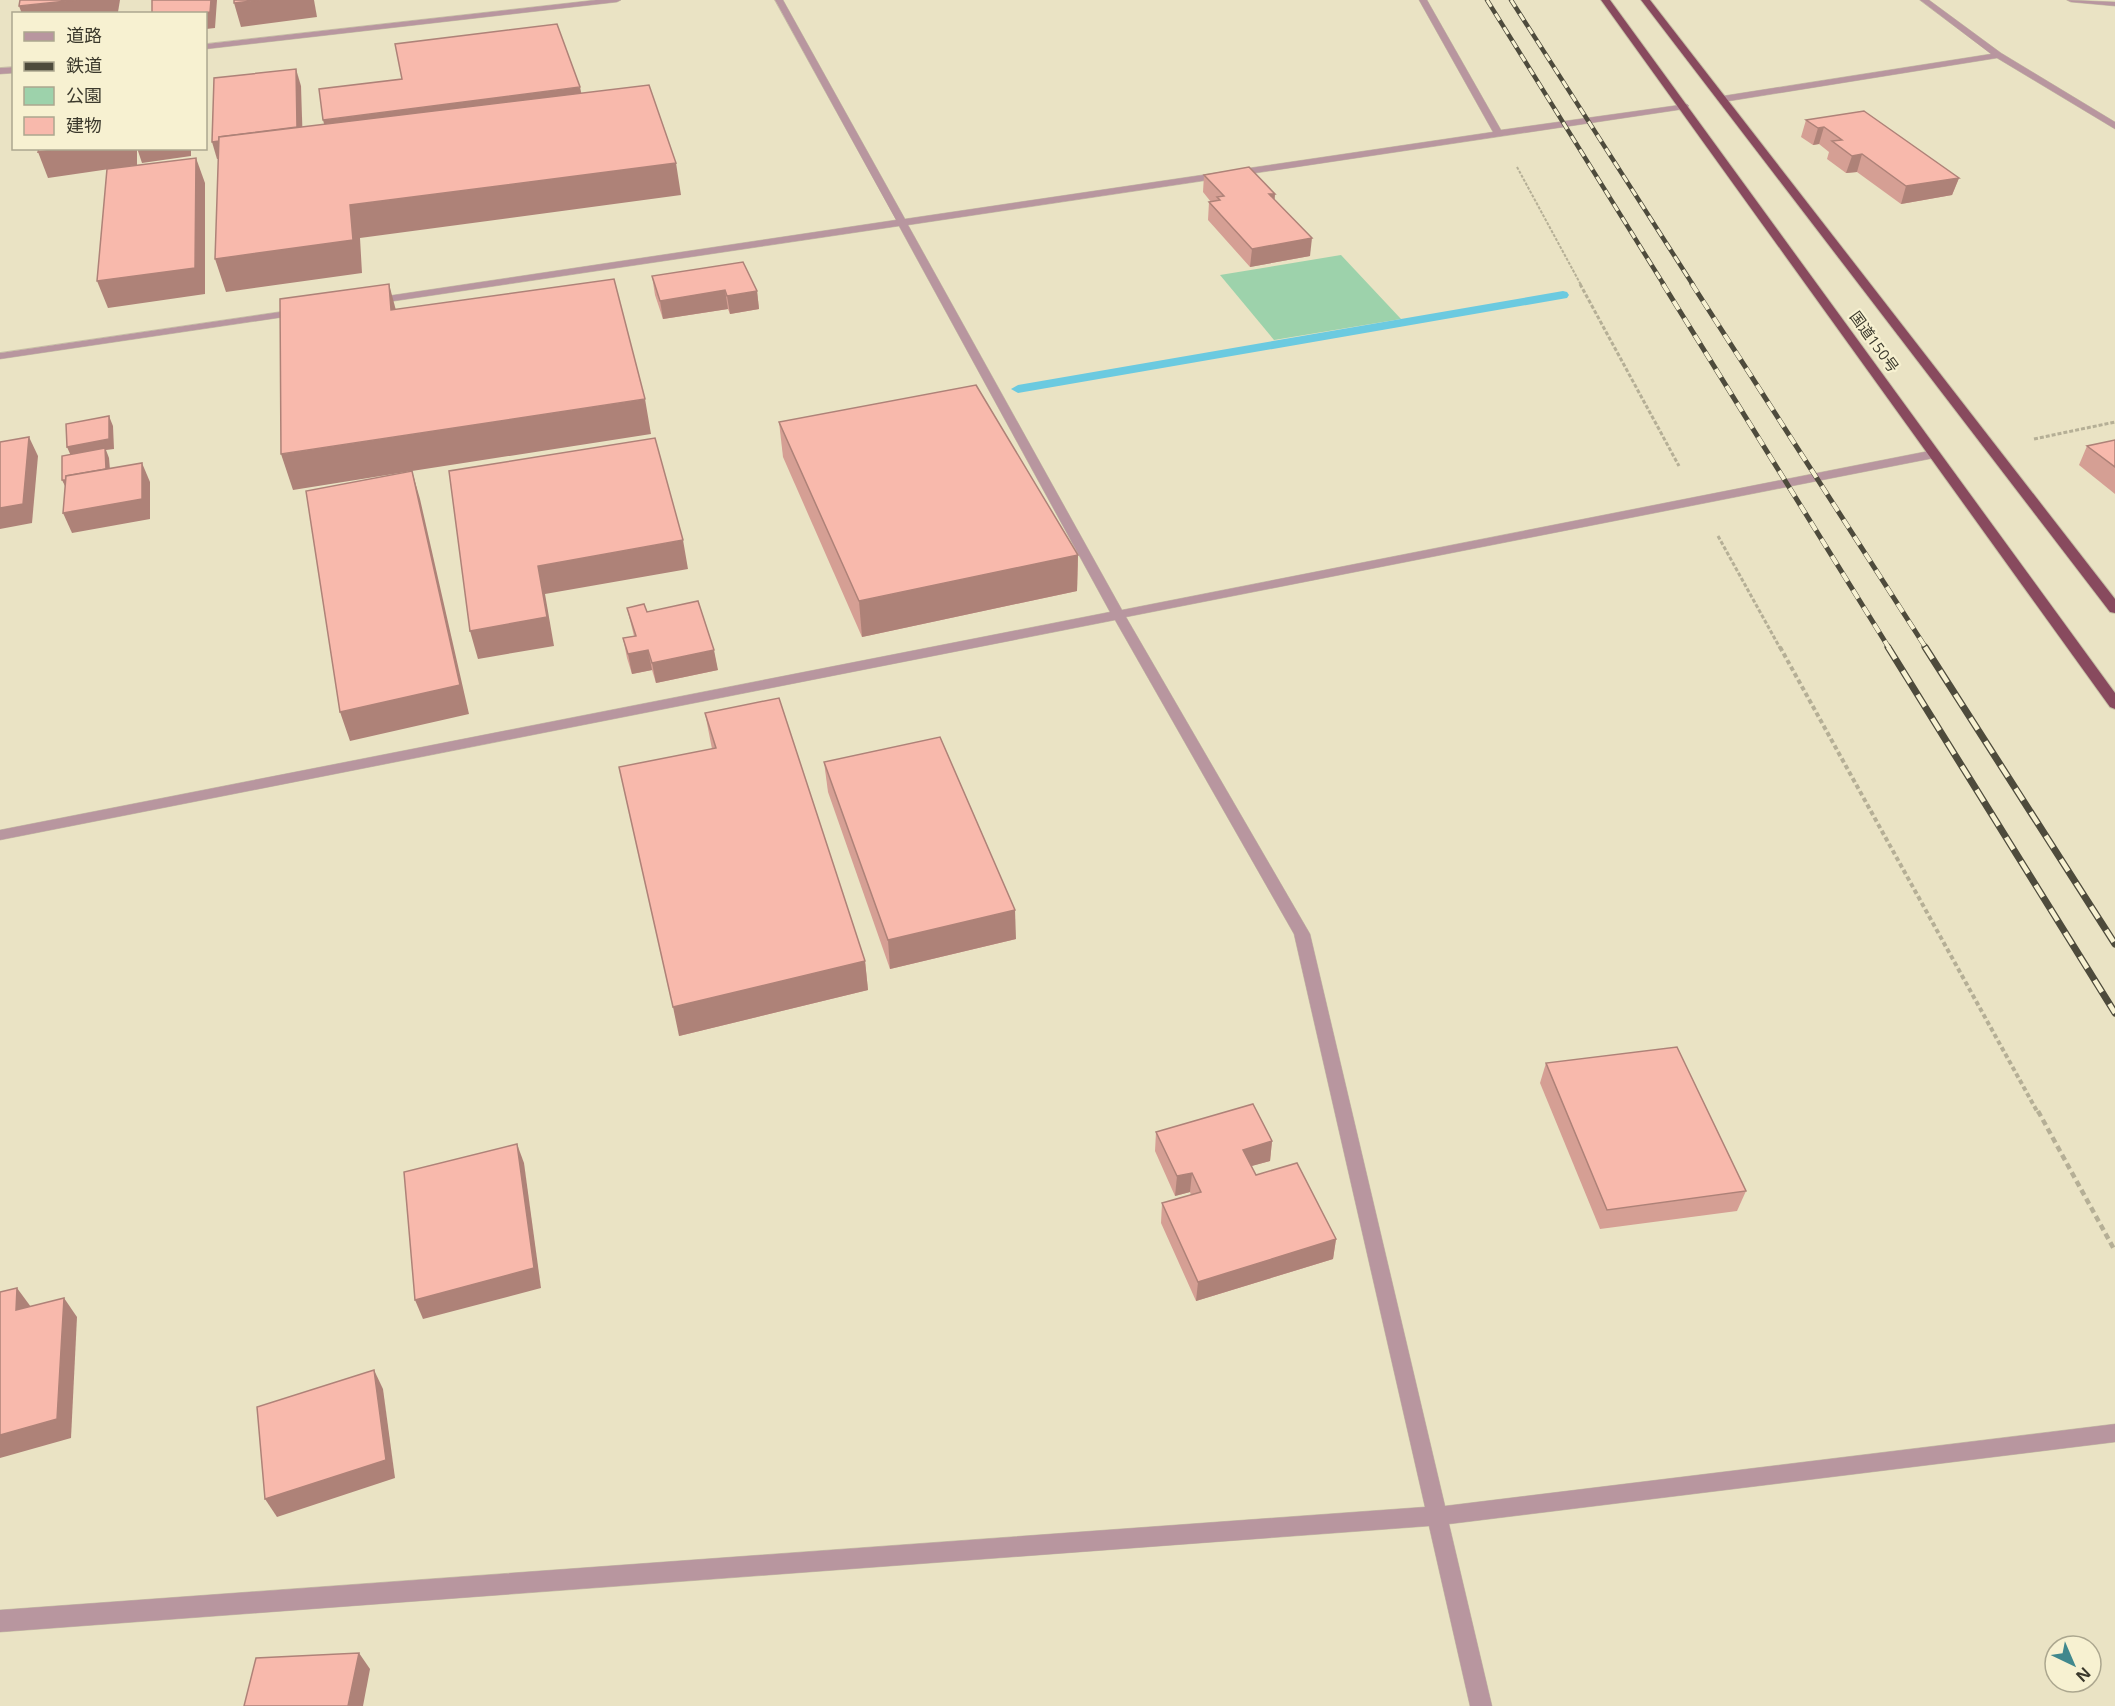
<svg xmlns="http://www.w3.org/2000/svg" width="2115" height="1706" viewBox="0 0 2115 1706" font-family="'Open Sans','Noto Sans JP',sans-serif">
  <style>
    .green { fill: #9dd2ab }
    .lines { fill: none; stroke-linecap: round; stroke-linejoin: round }
    .stream { fill: #6bcae0; fill-rule: evenodd }
    .minor-casing { stroke: #c7c1a6; stroke-width: 1 }
    .trunk-casing { stroke: #c7c1a6; stroke-width: 2 }
    .path-far3 { stroke: #b5af96; stroke-width: 2; stroke-dasharray: 3 1.5; stroke-linecap: butt }
    .path-far2 { stroke: #b5af96; stroke-width: 3; stroke-dasharray: 4 2; stroke-linecap: butt }
    .path-far1 { stroke: #b5af96; stroke-width: 4; stroke-dasharray: 4.5 3; stroke-linecap: butt }
    .path { stroke: #b5af96; stroke-width: 4.5; stroke-dasharray: 6 4; stroke-linecap: butt }
    .minor { fill: #b8969f; fill-rule: evenodd }
    .trunk { fill: #884a5e; fill-rule: evenodd }
    .rail-far2-casing { stroke: #4e4b3c; stroke-width: 4.5 }
    .rail-far1-casing { stroke: #4e4b3c; stroke-width: 5 }
    .rail-casing { stroke: #4e4b3c; stroke-width: 7 }
    .rail-far2 { stroke: #f7f1d1; stroke-width: 3; stroke-dasharray: 8; stroke-linecap: butt }
    .rail-far1 { stroke: #f7f1d1; stroke-width: 4; stroke-dasharray: 10; stroke-linecap: butt }
    .rail { stroke: #f7f1d1; stroke-width: 4.5; stroke-dasharray: 14; stroke-linecap: butt }
    .wall { fill: #d59f94 }
    .shaded-wall { fill: #ae8278 }
    .building { fill: #f8b9ac; stroke: #ae8278; stroke-width: 1.5 }
    .labels { text-anchor: middle; stroke-width: 4.5; stroke-linejoin: round; paint-order: stroke }
    .far-street-label { font-size: 15px; fill: #3b392c; stroke: #f7f1d1 }
  </style>
  <rect width="100%" height="100%" fill="#eae3c4"/>
  <path class="green" d="M1341 255 1401 319 1274 340 1220 275Z"/>
  <g class="lines">
    <path class="stream" d="M1563 291 1567 292 1569 295 1567 298 1018 393 1011 389 1018 385Z"/>
    <g class="minor-casing">
      <g id="minor">
        <path d="M596 0H621L617 2 206 49V44Z"/>
        <path d="M775 0H783L905 219 1493 132 1419 0H1427L1501 130 1687 104 1689 106 1684 109 908 225 1122 610 1934 450 1938 451 1940 454 1934 458 1126 617 1310 934 1445 1506 2115 1424V1442L1449 1524 1492 1706H1470L1429 1526 0 1632V1610L1425 1507 1294 934 1115 620 0 840V830L1110 612 899 226 374 304 369 301 374 298 896 220Z"/>
        <path d="M1920 0H1929L2001 53 2115 122V129L1997 58 1723 102 1719 99 1723 96 1991 54Z"/>
        <path d="M2067 0 2115 2V6L2071 2Z"/>
        <path d="M14 67V73L0 74V68Z"/>
        <path d="M300 309 304 310V314L0 359V353Z"/>
      </g>
    </g>
    <g class="trunk-casing">
      <g id="trunk">
        <path d="M1601 0H1610L2115 693V709L2110 707Z"/>
        <path d="M1641 0H1650L2115 599V613L2110 612Z"/>
      </g>
    </g>
    <path class="path-far3" d="M1517 167 1581 285"/>
    <g class="path-far2">
      <path d="M1580 284 1679 466"/>
      <path d="M2034 439 2115 422"/>
      <path d="M1718 536 1780 648"/>
    </g>
    <path class="path-far1" d="M1780 647 2038 1113"/>
    <path class="path" d="M2038 1111 2115 1251"/>
    <use href="#minor" class="minor"/>
    <use href="#trunk" class="trunk"/>
    <g class="rail-far2-casing">
      <g id="rail-far2">
        <path d="M1487 0 1664 285"/>
        <path d="M1511 0 1693 285"/>
      </g>
    </g>
    <g class="rail-far1-casing">
      <g id="rail-far1">
        <path d="M1663 284 1889 648"/>
        <path d="M1692 284 1926 648"/>
      </g>
    </g>
    <g class="rail-casing">
      <g id="rail">
        <path d="M1888 647 2115 1013"/>
        <path d="M1925 647 2115 944"/>
      </g>
    </g>
    <use href="#rail-far2" class="rail-far2"/>
    <use href="#rail-far1" class="rail-far1"/>
    <use href="#rail" class="rail"/>
  </g>
  <g class="wall">
    <path d="M1806 120 1959 178 1952 195 1901 204 1857 172 1846 173 1827 159 1829 152 1819 144 1813 145 1801 137Z"/>
    <path d="M1204 175 1274 200 1310 256 1250 267 1208 220 1209 202H1211L1203 192Z"/>
    <path d="M652 276 757 291 759 309 730 314 728 309 663 319 655 295Z"/>
    <path d="M779 422 1078 555 1077 591 862 637 783 457Z"/>
    <path d="M2115 440V494L2079 465 2087 446Z"/>
    <path d="M627 608 647 612 718 670 656 683 652 670 632 674 627 658 623 638 634 636Z"/>
    <path d="M705 713 865 961 868 990 679 1036 712 749Z"/>
    <path d="M824 762 1016 939 890 969 828 792Z"/>
    <path d="M1546 1063 1746 1191 1737 1211 1600 1229 1540 1083Z"/>
    <path d="M1156 1132 1272 1141 1270 1161 1251 1166 1256 1175 1336 1239 1333 1259 1196 1301 1161 1223 1162 1203 1191 1195 1190 1192 1175 1196 1155 1151Z"/>
  </g>
  <g class="shaded-wall">
    <path d="M76 0H120L118 12 108 14H22L19 6Z"/>
    <path d="M211 0H217L215 28 206 29V14H197Z"/>
    <path d="M261 0H314L317 17 241 27 234 3Z"/>
    <path d="M296 69 301 86 303 148 217 159 212 142Z"/>
    <path d="M580 87 585 111 330 145 323 120Z"/>
    <path d="M1824 127 1819 144 1813 145 1818 128Z"/>
    <path d="M67 148H137V165L48 178 38 152Z"/>
    <path d="M137 148H191V156L142 163Z"/>
    <path d="M1862 154 1857 172 1846 173 1852 156Z"/>
    <path d="M196 158 205 183V294L108 308 97 281Z"/>
    <path d="M676 163 681 195 360 238 362 273 226 292 215 259 350 205Z"/>
    <path d="M1959 178 1952 195 1901 204 1906 186Z"/>
    <path d="M1269 194H1275L1274 211Z"/>
    <path d="M1312 238 1310 256 1250 267 1252 249Z"/>
    <path d="M389 284 398 318 391 310Z"/>
    <path d="M725 290 728 309 663 319 660 301Z"/>
    <path d="M757 291 759 309 730 314 727 296Z"/>
    <path d="M645 399 651 434 412 471 420 499 469 714 350 741 340 712 412 471 293 490 281 454Z"/>
    <path d="M109 416 113 426 114 449 106 450 109 458 111 482 67 490 62 480 71 456 67 447Z"/>
    <path d="M29 437 38 456 32 523 0 529V508Z"/>
    <path d="M142 463 150 482V519L72 533 63 513Z"/>
    <path d="M683 540 688 569 545 594 554 646 478 659 470 631 538 566Z"/>
    <path d="M1078 555 1077 591 862 637 859 601Z"/>
    <path d="M648 650 652 670 632 674 628 654Z"/>
    <path d="M714 650 718 670 656 683 652 663Z"/>
    <path d="M1015 910 1016 939 890 969 888 940Z"/>
    <path d="M865 961 868 990 679 1036 673 1007Z"/>
    <path d="M1272 1141 1270 1161 1241 1169 1243 1150Z"/>
    <path d="M517 1144 524 1163 541 1288 423 1319 415 1300Z"/>
    <path d="M1192 1173 1190 1192 1175 1196 1177 1176Z"/>
    <path d="M1336 1239 1333 1259 1196 1301 1198 1282Z"/>
    <path d="M17 1288 31 1307 16 1310Z"/>
    <path d="M64 1298 77 1317 71 1438 0 1458V1435Z"/>
    <path d="M374 1370 383 1389 395 1478 277 1517 265 1499Z"/>
    <path d="M359 1653 370 1669 363 1706H348Z"/>
  </g>
  <g class="building">
    <path d="M20 0H76L19 6Z"/>
    <path d="M152 0H211L210 12 197 14H152Z"/>
    <path d="M234 0H261L234 3Z"/>
    <path d="M557 24 580 87 323 120 319 89 402 79 395 44Z"/>
    <path d="M296 69 297 127 219 137V141L212 142 214 78Z"/>
    <path d="M649 85 676 163 350 205 353 240 215 259 219 137Z"/>
    <path d="M1864 111 1959 178 1906 186 1862 154 1852 156 1832 141 1842 140 1824 127 1818 128 1806 120Z"/>
    <path d="M39 148H67L38 152Z"/>
    <path d="M196 158 195 268 97 281 107 169Z"/>
    <path d="M1249 167 1275 194H1269L1312 238 1252 249 1209 202 1220 200 1217 197 1224 196 1204 175Z"/>
    <path d="M743 262 757 291 727 296 725 290 660 301 652 276Z"/>
    <path d="M614 279 645 399 281 454 280 299 389 284 391 310Z"/>
    <path d="M976 385 1078 555 859 601 779 422Z"/>
    <path d="M109 416V439L67 447 66 424Z"/>
    <path d="M29 437 23 504 0 508V442Z"/>
    <path d="M655 438 683 540 538 566 547 617 470 631 449 471Z"/>
    <path d="M2115 440V467L2087 446Z"/>
    <path d="M105 448 106 469 66 476V480H62V456Z"/>
    <path d="M142 463V499L63 513 66 476Z"/>
    <path d="M412 471 460 685 340 712 306 491Z"/>
    <path d="M698 601 714 650 652 663 648 650 628 654 623 638 636 636 627 608 644 604 647 612Z"/>
    <path d="M779 698 865 961 673 1007 619 767 716 748 705 713Z"/>
    <path d="M940 737 1015 910 888 940 824 762Z"/>
    <path d="M1677 1047 1746 1191 1607 1210 1546 1063Z"/>
    <path d="M1253 1104 1272 1141 1243 1150 1256 1175 1297 1163 1336 1239 1198 1282 1162 1203 1201 1192 1192 1173 1177 1176 1156 1132Z"/>
    <path d="M517 1144 534 1268 415 1300 404 1172Z"/>
    <path d="M17 1288 16 1310 64 1298 57 1419 0 1435V1292Z"/>
    <path d="M374 1370 386 1460 265 1499 257 1407Z"/>
    <path d="M359 1653 348 1706H244L256 1658Z"/>
  </g>
  <g class="labels">
    <g class="far-street-label">
      <text transform="translate(1874 342) rotate(54)" y="5">国道150号</text>
    </g>
  </g>
  <rect x="12" y="12" width="195" height="138" fill="#f7f1d1" stroke="#aca78f" stroke-width="1.5"/>
  <rect x="24" y="32" width="30" height="9" fill="#b8969f" stroke="#aca78f" stroke-width="1.5"/>
  <text x="66" y="42" font-size="18" fill="#3b392c">道路</text>
  <rect x="24" y="62" width="30" height="9" fill="#4e4b3c" stroke="#aca78f" stroke-width="1.5"/>
  <text x="66" y="72" font-size="18" fill="#3b392c">鉄道</text>
  <rect x="24" y="87" width="30" height="18" fill="#9dd2ab" stroke="#aca78f" stroke-width="1.5"/>
  <text x="66" y="102" font-size="18" fill="#3b392c">公園</text>
  <rect x="24" y="117" width="30" height="18" fill="#f8b9ac" stroke="#aca78f" stroke-width="1.5"/>
  <text x="66" y="132" font-size="18" fill="#3b392c">建物</text>
  <g transform="translate(2073 1664) rotate(136)"><circle r="28" fill="#f7f1d1" stroke="#aca78f" stroke-width="1.5"/>
  <path d="M0-4.5L10 22L0 15L-10 22Z" fill="#40888d"/>
  <text y="-9" font-size="16" font-weight="bold" text-anchor="middle" fill="#3b392c">N</text>
  </g>
</svg>
